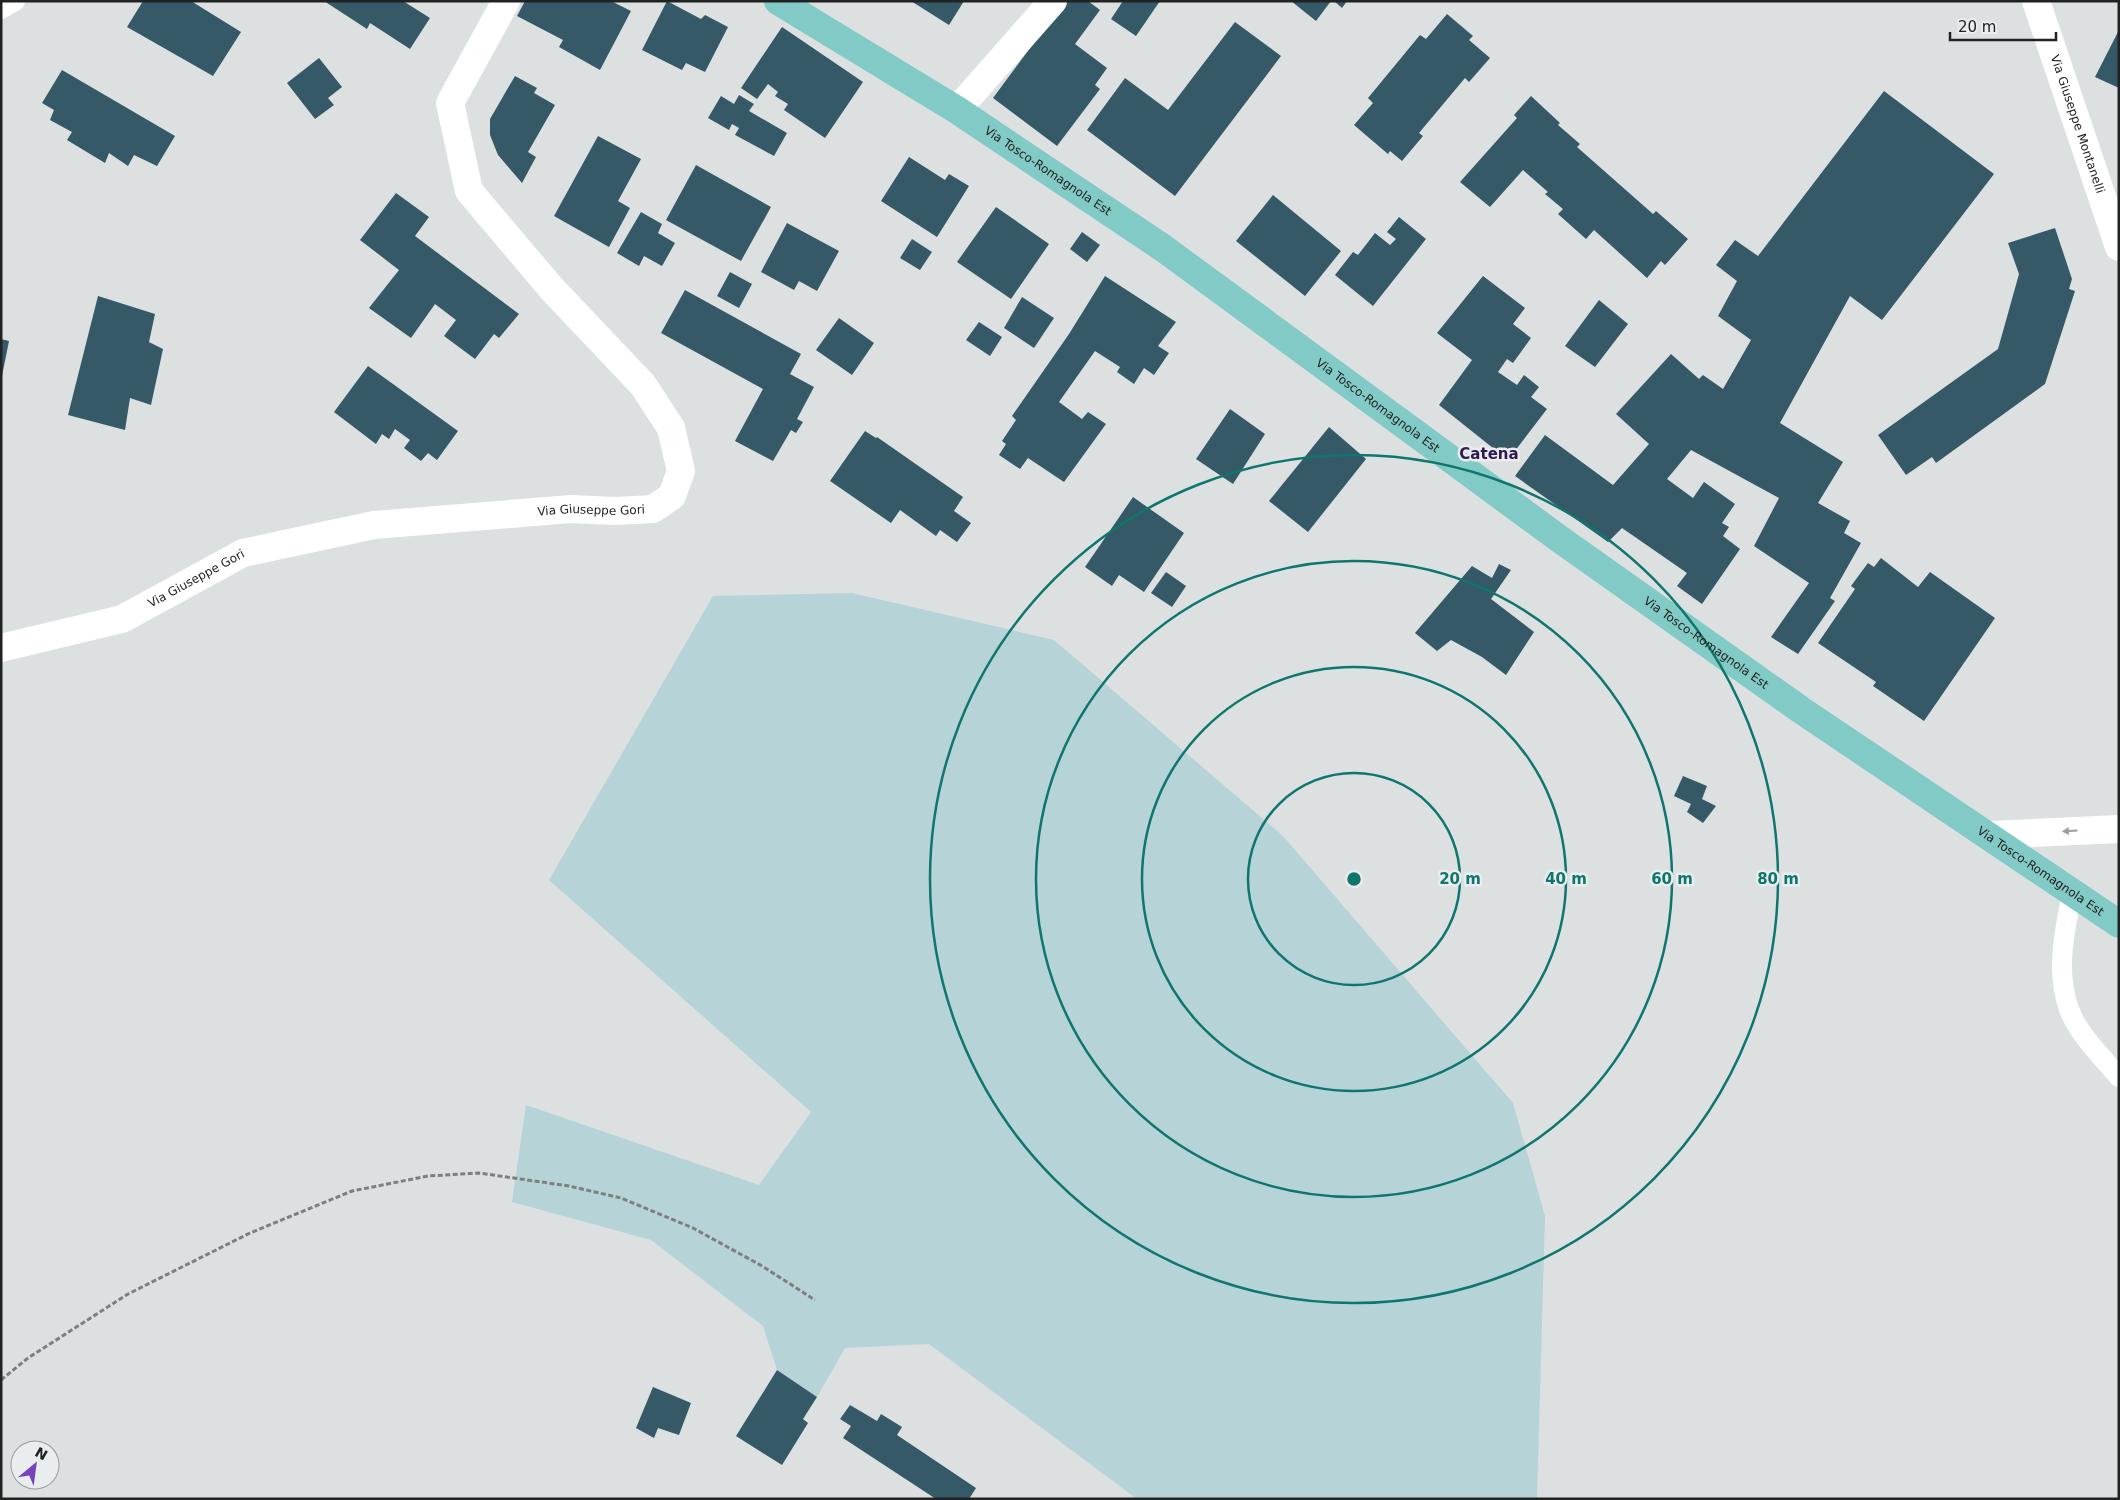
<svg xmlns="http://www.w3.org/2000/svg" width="2120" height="1500" viewBox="0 0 2120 1500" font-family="'DejaVu Sans',sans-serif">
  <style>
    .green { fill: #b6d3d8 }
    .building { fill: #365967 }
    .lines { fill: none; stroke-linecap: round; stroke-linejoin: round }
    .path { stroke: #7d7f7f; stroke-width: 3; stroke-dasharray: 5 2.5; stroke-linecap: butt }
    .lane { stroke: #fff; stroke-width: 20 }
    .street { stroke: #fff; stroke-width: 28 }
    .secondary { stroke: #fff; stroke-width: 28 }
    .primary { stroke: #82cac6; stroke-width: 28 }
    .oneway { fill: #9b9c9c }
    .ring { fill: none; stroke: #0f766e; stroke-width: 2.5 }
    .labels { text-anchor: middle; stroke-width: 5; stroke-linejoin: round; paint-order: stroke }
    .street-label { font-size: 12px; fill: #212222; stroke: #e9eded }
    .quarter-label { font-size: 15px; font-weight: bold; fill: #321952; stroke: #e9eded }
    .centre { fill: #0f766e; stroke: #e9eded; stroke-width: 2.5 }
    .ring-label { font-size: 15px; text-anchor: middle; font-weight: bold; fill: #0f766e; stroke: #e9eded; stroke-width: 5; stroke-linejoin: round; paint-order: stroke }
  </style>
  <rect width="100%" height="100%" fill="#dce0e0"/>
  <path class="green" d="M852 593 1054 640 1283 836 1513 1103 1545 1216 1537 1499H1137L929 1344 845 1348 817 1397 777 1370 763 1326 651 1240 512 1202 526 1105 759 1185 811 1112 549 880 713 596Z"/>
  <g class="building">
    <path d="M143 1H191L241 32 213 76 127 27Z"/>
    <path d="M324 1H403L430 18 410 49 370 23 367 29Z"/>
    <path d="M525 1H611L631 11 600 70 559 47 563 40 517 16Z"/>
    <path d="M667 1 701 19 705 15 728 27 705 72 686 63 682 70 642 50Z"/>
    <path d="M911 1H964L949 25Z"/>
    <path d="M1065 1H1088L1100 10 1075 44 1107 68 1095 85 1100 89 1057 146 993 98Z"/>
    <path d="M1123 1H1160L1136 36 1111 19Z"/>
    <path d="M1291 1H1331L1316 21Z"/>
    <path d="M1334 1H1347L1342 8Z"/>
    <path d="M1447 14 1473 36 1469 40 1490 58 1469 82 1465 78 1419 133 1423 136 1402 161 1390 151 1388 154 1354 125 1373 103 1368 98 1420 35 1426 39Z"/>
    <path d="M1235 22 1281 56 1175 196 1087 130 1125 78 1168 110Z"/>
    <path d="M782 27 863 82 825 138 784 110 788 104 775 96 778 92 768 84 757 99 741 88Z"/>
    <path d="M2119 30V88L2095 77Z"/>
    <path d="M319 58 342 87 328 98 334 105 315 119 287 83Z"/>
    <path d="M62 70 175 136 157 166 134 155 128 166 109 153 105 163 67 140 72 132 50 120 54 110 42 103Z"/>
    <path d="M515 76 537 88 534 93 555 105 528 152 536 157 522 183 498 155 490 135V119Z"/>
    <path d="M1884 91 1994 174 1882 320 1850 296 1780 423 1843 462 1818 503 1850 521 1844 533 1861 543 1830 598 1835 601 1798 654 1771 637 1809 583 1754 546 1779 498 1691 450 1667 479 1693 498 1704 482 1735 504 1722 523 1729 527 1723 536 1740 549 1702 604 1677 586 1687 573 1622 528 1608 542 1515 476 1545 435 1613 485 1649 444 1616 414 1671 354 1699 379 1703 375 1723 389 1751 340 1718 316 1737 281 1716 265 1735 240 1758 256Z"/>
    <path d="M739 95 754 104 749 111 787 133 774 156 735 135 739 128 732 124 729 130 708 118 721 96 734 104Z"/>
    <path d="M1531 96 1560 123 1558 125 1580 144 1577 147 1653 214 1656 211 1688 239 1665 265 1661 261 1647 278 1594 230 1586 239 1558 214 1563 209 1545 194 1548 192 1523 170 1490 207 1460 182 1517 118 1514 115Z"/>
    <path d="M598 136 641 159 618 201 630 208 609 247 554 216Z"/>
    <path d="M909 157 945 180 949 174 969 186 937 237 881 201Z"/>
    <path d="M696 165 771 207 741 261 666 220Z"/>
    <path d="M396 193 429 217 415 236 519 314 499 338 494 334 475 359 444 336 456 320 435 304 411 338 369 308 399 270 360 240Z"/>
    <path d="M1273 195 1341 251 1305 296 1236 241Z"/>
    <path d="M996 207 1049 244 1011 299 957 262Z"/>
    <path d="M641 212 662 224 658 233 675 243 662 266 644 256 639 266 617 253Z"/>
    <path d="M1399 217 1426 239 1373 306 1335 275 1353 252 1358 255 1375 233 1390 245 1396 239 1387 232Z"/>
    <path d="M787 223 839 251 817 291 799 281 794 290 761 272Z"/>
    <path d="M2055 228 2072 279 2069 289 2075 291 2045 384 1936 463 1932 457 1906 475 1878 435 1998 349 2019 274 2008 243Z"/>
    <path d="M1082 232 1100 245 1087 262 1070 249Z"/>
    <path d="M912 239 932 252 920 270 900 258Z"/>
    <path d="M730 272 752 284 739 308 717 296Z"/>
    <path d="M1105 276 1176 322 1158 346 1169 353 1154 375 1144 368 1134 384 1117 372 1120 367 1095 351 1059 402 1082 419 1088 412 1106 424 1064 482 1028 458 1020 469 999 455 1006 444 1002 441 1016 420 1012 416 1069 334Z"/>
    <path d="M1483 276 1525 308 1513 324 1531 338 1513 363 1507 359 1498 372 1517 385 1524 375 1539 387 1531 397 1547 409 1508 460 1439 405 1472 360 1437 333Z"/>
    <path d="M685 290 801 354 790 374 814 387 797 419 803 422 796 433 791 430 773 461 735 441 763 389 661 333Z"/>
    <path d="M98 296 155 314 149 342 163 349 151 405 130 398 125 430 68 415Z"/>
    <path d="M1022 297 1054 318 1034 348 1004 328Z"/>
    <path d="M1599 300 1628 324 1595 367 1565 346Z"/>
    <path d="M839 318 874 343 852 375 816 350Z"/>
    <path d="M979 322 1002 337 990 356 966 340Z"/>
    <path d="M1 339 9 341 2 376H1Z"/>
    <path d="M368 366 458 431 437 460 428 453 421 461 404 448 410 440 395 429 389 439 382 434 376 444 334 412Z"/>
    <path d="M1230 409 1265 434 1233 484 1196 459Z"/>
    <path d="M1329 427 1366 459 1308 532 1269 501Z"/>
    <path d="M865 431 876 438 877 437 963 497 954 511 971 523 957 542 940 530 936 536 900 510 891 523 830 481Z"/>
    <path d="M1133 497 1184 533 1144 592 1119 575 1112 586 1085 567Z"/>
    <path d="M1881 558 1918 587 1930 572 1995 618 1924 721 1873 686 1876 682 1818 643 1855 589 1851 586 1868 563 1874 567Z"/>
    <path d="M1499 564 1511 570 1491 599 1534 632 1506 675 1482 657 1451 640 1437 651 1415 633 1472 566 1492 578Z"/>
    <path d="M1166 572 1186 586 1172 607 1151 593Z"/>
    <path d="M1683 776 1707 786 1702 799 1716 806 1703 823 1687 812 1691 804 1674 796Z"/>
    <path d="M777 1370 817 1397 803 1419 808 1423 782 1465 736 1436Z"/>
    <path d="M653 1387 691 1403 679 1435 658 1428 654 1438 636 1428Z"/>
    <path d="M850 1405 877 1421 881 1414 902 1427 897 1435 976 1488 969 1499H936L843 1438 851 1426 840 1419Z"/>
  </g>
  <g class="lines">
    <path class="path" d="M1 1380 28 1358 128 1294 250 1233 352 1191 428 1176 479 1173 569 1186 621 1198 693 1228 762 1266 815 1300"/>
    <g class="lane">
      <path d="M1 9 15 1"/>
      <path d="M2072 892C2065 931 2055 970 2069 1009 2078 1034 2102 1057 2119 1077"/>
    </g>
    <g class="street">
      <path id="s1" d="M2036 1 2119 247"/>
      <path d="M957 110 1053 1"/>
      <path id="s2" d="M1 648 122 619 243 553 374 525 571 509 615 511 653 509 672 496 681 471 671 428 643 385 552 289 469 191 450 103 506 1"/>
    </g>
    <path class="secondary" d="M1989 835 2119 829"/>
    <path class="primary" id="s3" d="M778 1 957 110 1163 248 1561 540 1801 710 2119 924"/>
  </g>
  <defs><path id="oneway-solid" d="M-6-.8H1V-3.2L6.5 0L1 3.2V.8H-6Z" transform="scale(1.25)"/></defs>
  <use class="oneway" href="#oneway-solid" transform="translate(2070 831) rotate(177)"/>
  <g class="ring">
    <circle cx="1354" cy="879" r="106"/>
    <circle cx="1354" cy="879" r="212"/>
    <circle cx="1354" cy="879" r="318"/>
    <circle cx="1354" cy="879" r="424"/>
  </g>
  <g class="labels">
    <g class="street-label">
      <text dy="4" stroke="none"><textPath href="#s1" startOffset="130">Via Giuseppe Montanelli</textPath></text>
      <text dy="4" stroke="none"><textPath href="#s3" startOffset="319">Via Tosco-Romagnola Est</textPath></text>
      <text dy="4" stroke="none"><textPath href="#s3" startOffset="724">Via Tosco-Romagnola Est</textPath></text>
      <text dy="4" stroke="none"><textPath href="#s2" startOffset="614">Via Giuseppe Gori</textPath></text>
      <text dy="4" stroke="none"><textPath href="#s2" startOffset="209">Via Giuseppe Gori</textPath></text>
      <text dy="4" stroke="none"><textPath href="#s3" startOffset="1129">Via Tosco-Romagnola Est</textPath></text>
      <text dy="4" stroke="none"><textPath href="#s3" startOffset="1534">Via Tosco-Romagnola Est</textPath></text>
    </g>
    <g class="quarter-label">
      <text x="1489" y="459">Catena</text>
    </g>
  </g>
  <circle cx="1354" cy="879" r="8" class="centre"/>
  <g class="ring-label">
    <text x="1460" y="884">20 m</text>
    <text x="1566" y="884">40 m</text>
    <text x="1672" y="884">60 m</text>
    <text x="1778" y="884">80 m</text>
  </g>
  <rect width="2120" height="1500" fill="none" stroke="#212222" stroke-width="5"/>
  <g transform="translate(35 1465) rotate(29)"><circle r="24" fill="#e9eded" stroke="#999c9c"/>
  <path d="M0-4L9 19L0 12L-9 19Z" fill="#7643ba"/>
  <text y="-8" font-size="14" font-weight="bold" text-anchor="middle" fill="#212222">N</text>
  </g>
  <path d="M1950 32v8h106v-8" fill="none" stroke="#212222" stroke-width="2.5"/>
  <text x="1958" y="32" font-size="15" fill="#212222" stroke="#e9eded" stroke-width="4" paint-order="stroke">20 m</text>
</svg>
